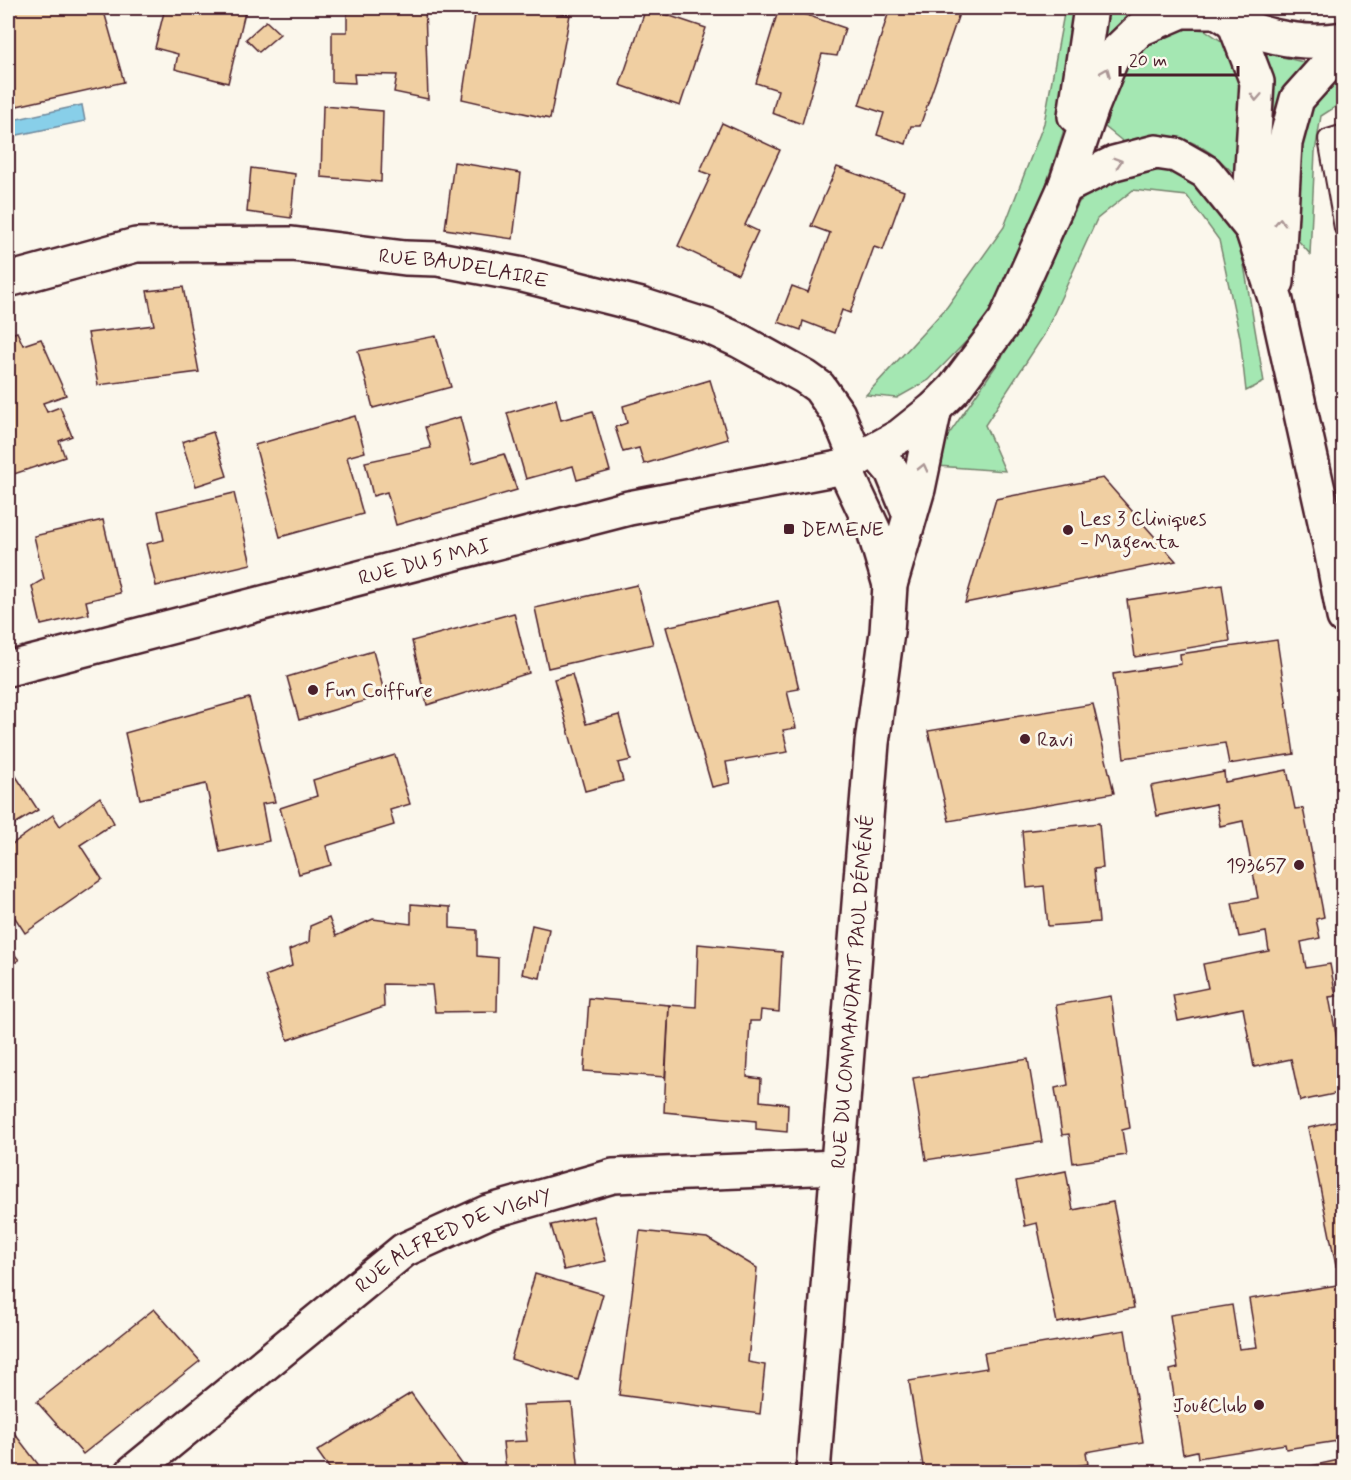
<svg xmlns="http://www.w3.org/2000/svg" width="1351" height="1480" viewBox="0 0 1351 1480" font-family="Mynerve,sans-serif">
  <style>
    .green { fill: #a4e7b2; stroke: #77836e; stroke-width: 1.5 }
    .water { fill: #88cfe9; stroke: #6f899d; stroke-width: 1.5 }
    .building { fill: #f0cfa2; stroke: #4a1f2b; stroke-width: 1.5 }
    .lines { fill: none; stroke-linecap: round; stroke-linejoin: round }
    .lane-casing { stroke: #4a1f2b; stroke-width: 22 }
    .street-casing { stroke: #4a1f2b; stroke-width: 38 }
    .secondary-casing { stroke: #4a1f2b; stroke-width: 38 }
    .primary-casing { stroke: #4a1f2b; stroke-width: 38 }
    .lane { stroke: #fbf7ec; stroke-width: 18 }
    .street { stroke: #fbf7ec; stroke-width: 33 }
    .secondary { stroke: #fbf7ec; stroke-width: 33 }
    .primary { stroke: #fbf7ec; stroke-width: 33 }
    .oneway { stroke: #ab9695 }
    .poi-dot { fill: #4a1f2b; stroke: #fbf7ec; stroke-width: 2 }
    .labels { text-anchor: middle; stroke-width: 6; stroke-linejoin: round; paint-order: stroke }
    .street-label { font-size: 20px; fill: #4a1f2b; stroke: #fbf7ec }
    .poi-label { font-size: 20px; fill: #4a1f2b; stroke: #fbf7ec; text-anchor: start }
  </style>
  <rect width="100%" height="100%" fill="#fbf7ec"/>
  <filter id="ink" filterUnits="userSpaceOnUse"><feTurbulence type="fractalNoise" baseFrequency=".0167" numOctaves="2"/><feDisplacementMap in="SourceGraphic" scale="12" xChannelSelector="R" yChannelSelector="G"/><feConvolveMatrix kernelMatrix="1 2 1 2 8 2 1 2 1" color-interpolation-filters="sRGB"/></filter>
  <g filter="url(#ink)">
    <g class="green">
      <path d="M1065 8H1082L1063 133 1036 216 983 324 929 380 897 398 866 395 947 307 1004 227 1044 123Z"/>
      <path d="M1100 8H1146L1101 55Z"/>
      <path d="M1168 26 1205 30 1233 49 1242 74 1235 175C1202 140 1173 127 1126 144L1105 127 1121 68 1148 39Z"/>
      <path d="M1266 53 1307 63 1289 83 1271 133 1268 122 1271 76Z"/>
      <path d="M1343 71V102L1321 116 1315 152 1310 254 1290 231 1295 140 1311 95Z"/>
      <path d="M1176 169 1207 187 1231 218 1244 265 1264 382 1246 391 1240 337 1219 240 1187 196 1133 190 1097 219 1044 335 985 425 1005 471 937 466 947 437 1004 354 1035 296 1079 202 1112 175Z"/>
    </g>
    <path class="water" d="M82 105 85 121 8 137V121Z"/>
    <g class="building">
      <path d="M8 8H103L124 82 8 108Z"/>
      <path d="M165 8H246L228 83 175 69 178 54 155 48Z"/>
      <path d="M347 8H425L428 99 394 92 397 75 354 74 355 83 332 82V32H347Z"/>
      <path d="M476 8H522L570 15 550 119 462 99Z"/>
      <path d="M646 8 706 28 680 106 620 85Z"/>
      <path d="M779 8H786L845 28 837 56 822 54 802 124 772 113 778 90 756 83Z"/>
      <path d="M890 8H961L920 126H911L906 144 877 135 884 113 859 105Z"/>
      <path d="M266 21 280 34 259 52 246 39Z"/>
      <path d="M323 106 383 111 381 182 321 177Z"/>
      <path d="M722 123 780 150 745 225 758 231 738 274 678 246 711 175 700 171Z"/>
      <path d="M454 162 521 173 513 239 445 229Z"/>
      <path d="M837 167 904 191 883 250 874 247 850 313 842 310 834 333 803 321 801 330 778 322 792 286 808 292 830 233 811 226Z"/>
      <path d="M251 168 295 174 291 218 247 212Z"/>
      <path d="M183 287 199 372 98 385 88 333 154 325 147 291Z"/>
      <path d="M17 332 23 345 41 339 66 395 43 403 47 412 60 407 72 436 59 441 65 457 8 476V335Z"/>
      <path d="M436 336 451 387 373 408 358 351Z"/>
      <path d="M710 380 728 439 644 464 639 448 623 452 615 427 627 423 623 406Z"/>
      <path d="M556 399 561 420 593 411 610 471 577 480 573 466 526 479 507 413Z"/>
      <path d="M355 416 365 452 347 457 363 514 280 537 255 445Z"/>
      <path d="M460 417 472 463 504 454 517 490 396 525 387 492 373 496 365 462 431 448 425 427Z"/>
      <path d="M213 432 227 476 196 486 182 442Z"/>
      <path d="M1103 478 1176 561 965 603 996 499Z"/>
      <path d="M234 493 251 564 156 586 146 544 164 540 158 511Z"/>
      <path d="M103 520 120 593 86 601 89 614 41 625 32 586 44 579 34 536Z"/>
      <path d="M637 585 653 644 548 668 535 608Z"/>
      <path d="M1222 585 1230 641 1135 657 1127 600Z"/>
      <path d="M778 601 799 689 787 691 796 728 783 730 788 752 726 762 730 783 712 787 666 627Z"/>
      <path d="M514 613 529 673 427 705 412 641Z"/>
      <path d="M1277 640 1294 754 1229 764 1225 743 1124 758 1113 674 1181 664 1180 654Z"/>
      <path d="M373 651 385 695 299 720 287 677Z"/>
      <path d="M572 674 586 724 619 715 631 760 618 763 623 781 585 791 554 679Z"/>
      <path d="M249 698 275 802 262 804 269 841 220 852 206 784 140 799 125 733Z"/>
      <path d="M1093 704 1114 793 949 821 928 731Z"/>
      <path d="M395 755 410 804 390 810 394 825 326 846 331 865 299 874 280 808 317 796 313 780Z"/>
      <path d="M8 764 38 810 8 828Z"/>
      <path d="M1287 770 1295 809 1303 808 1324 917 1316 919 1320 938 1301 942 1306 968 1330 964 1336 996 1329 997 1339 1050 1344 1049V1068L1341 1069 1344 1092 1300 1101 1291 1059 1254 1067 1243 1008 1178 1021 1173 995 1208 988 1203 964 1269 951 1266 932 1239 937 1232 903 1258 898 1243 821 1220 826 1216 804 1157 816 1151 786 1224 772 1225 782Z"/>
      <path d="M100 797 114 823 80 845 102 879 25 933 8 907V847L53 815 60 826Z"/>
      <path d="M1099 823 1103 868 1094 869 1099 922 1048 926 1044 886 1027 888 1022 831Z"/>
      <path d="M411 904 450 907V928L477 930V956L498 958 497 1011 435 1012 432 985 383 984 384 1007 288 1040 265 976 292 966 289 950 309 942 310 926 329 918 336 936 373 919 411 924Z"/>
      <path d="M532 925 549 929 540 978 522 974Z"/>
      <path d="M698 944 782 952 779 1012 761 1010 760 1021H750L747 1077 761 1079 760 1101 788 1104 787 1132 756 1129V1121L664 1112 669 1005 696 1007Z"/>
      <path d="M8 946 19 960 8 967Z"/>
      <path d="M1111 996 1130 1128 1122 1130 1126 1155 1073 1163 1069 1134 1062 1135 1055 1088 1068 1085 1056 1005Z"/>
      <path d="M589 998 669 1005 665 1077 584 1071Z"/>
      <path d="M1028 1059 1042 1142 926 1160 913 1078Z"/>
      <path d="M1344 1120V1264L1336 1266 1308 1128Z"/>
      <path d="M1066 1171 1073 1210 1113 1202 1134 1308 1057 1323 1037 1223 1025 1226 1016 1181Z"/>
      <path d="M593 1216 606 1261 564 1270 551 1225Z"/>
      <path d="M640 1231 707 1238 757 1268 748 1362 765 1365 760 1414 619 1395Z"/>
      <path d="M535 1274 603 1294 578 1380 511 1359Z"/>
      <path d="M1344 1284V1440L1286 1449 1285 1444 1198 1458 1197 1451 1183 1454 1170 1370 1178 1368 1170 1315 1232 1305 1239 1349 1257 1347 1249 1299Z"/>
      <path d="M154 1309 200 1361 83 1454 37 1402Z"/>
      <path d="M1125 1330 1143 1442 1086 1452 1088 1464 1035 1472H1011L1009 1464 958 1472H924L909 1381 987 1368 984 1353Z"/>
      <path d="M411 1393 467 1471 332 1472 317 1451Z"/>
      <path d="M572 1403 579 1472H530V1470L506 1471 503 1442 527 1441 523 1405Z"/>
      <path d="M8 1425 44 1472H8Z"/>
      <path d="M1344 1459V1472H1302L1301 1468Z"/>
    </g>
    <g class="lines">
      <g class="lane-casing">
        <path id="lane" d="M1344 134 1328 139 1344 228"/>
      </g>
      <g class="street-casing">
        <g id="street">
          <path id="s1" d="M8 280 136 245 292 244 405 258 438 259 523 275 641 305 707 326 740 341 805 377 819 387 838 414 857 460"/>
          <path d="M875 451 892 471 910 515"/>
          <path d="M844 467 874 531 890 585"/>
          <path id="s2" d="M133 1472 404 1250 488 1212 613 1176 838 1167"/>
          <path id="s3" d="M813 1472 872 743 887 632 890 585 918 489 935 408"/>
        </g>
      </g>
      <g class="secondary-casing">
        <g id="secondary">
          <path d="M1075 116 1091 8"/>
          <path id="s4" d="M8 669 629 508 844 467 900 436 935 408 954 389 1005 321 1065 187 1092 107 1113 55 1140 29 1182 11H1218"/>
        </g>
      </g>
      <g class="primary-casing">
        <g id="primary">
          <path d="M1213 8C1250 36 1298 46 1344 39"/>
          <path d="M1234 22 1257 82 1251 185 1252 229 1276 301 1330 544 1344 617"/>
          <path d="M1065 187 1114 163 1156 152 1176 155 1206 172 1252 229"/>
          <path d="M1277 282 1285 143 1297 99 1330 62 1344 55"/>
        </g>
      </g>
      <use href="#lane" class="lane"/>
      <use href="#street" class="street"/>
      <use href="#secondary" class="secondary"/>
      <use href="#primary" class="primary"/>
    </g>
    <defs><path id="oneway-chevron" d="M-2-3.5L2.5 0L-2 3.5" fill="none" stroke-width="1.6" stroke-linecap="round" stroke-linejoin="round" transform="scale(1.5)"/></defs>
    <g class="oneway">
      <use href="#oneway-chevron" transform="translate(1106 72) rotate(-68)"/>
      <use href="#oneway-chevron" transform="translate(1256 97) rotate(93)"/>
      <use href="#oneway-chevron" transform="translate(1118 162) rotate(-18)"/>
      <use href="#oneway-chevron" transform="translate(1280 222) rotate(-87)"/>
      <use href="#oneway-chevron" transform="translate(923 468) rotate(-77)"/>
    </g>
  </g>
  <g class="poi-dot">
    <rect x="783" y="523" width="12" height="12" rx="3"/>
    <circle cx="1068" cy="530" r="6"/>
    <circle cx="313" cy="690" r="6"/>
    <circle cx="1025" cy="739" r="6"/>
    <circle cx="1299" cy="865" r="6"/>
    <circle cx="1259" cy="1405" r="6"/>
  </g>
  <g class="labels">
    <g class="street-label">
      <text dy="7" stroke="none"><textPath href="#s1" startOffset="462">RUE BAUDELAIRE</textPath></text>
      <text dy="7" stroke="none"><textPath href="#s4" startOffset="430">RUE DU 5 MAI</textPath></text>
      <text dy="7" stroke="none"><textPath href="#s3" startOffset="482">RUE DU COMMANDANT PAUL DÉMÉNÉ</textPath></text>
      <text dy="7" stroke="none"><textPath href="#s2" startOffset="399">RUE ALFRED DE VIGNY</textPath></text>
    </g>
    <g class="poi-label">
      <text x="1080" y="525">Les 3 Cliniques<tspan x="1080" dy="23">- Magenta</tspan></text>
      <text x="801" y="536">DEMENE</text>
      <text x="325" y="697">Fun Coiffure</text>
      <text x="1037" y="746">Ravi</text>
      <text x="1287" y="872" text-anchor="end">193657</text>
      <text x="1247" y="1412" text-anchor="end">JouéClub</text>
    </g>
  </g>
  <rect width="1351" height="1480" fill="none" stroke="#fbf7ec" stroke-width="30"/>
  <rect x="15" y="15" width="1321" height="1450" fill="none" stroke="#4a1f2b" stroke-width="2" filter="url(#ink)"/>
  <path d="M1120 66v9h118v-9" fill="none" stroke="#4a1f2b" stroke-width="3"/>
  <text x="1129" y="66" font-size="18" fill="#4a1f2b" stroke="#fbf7ec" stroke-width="4.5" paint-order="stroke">20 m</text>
</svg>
